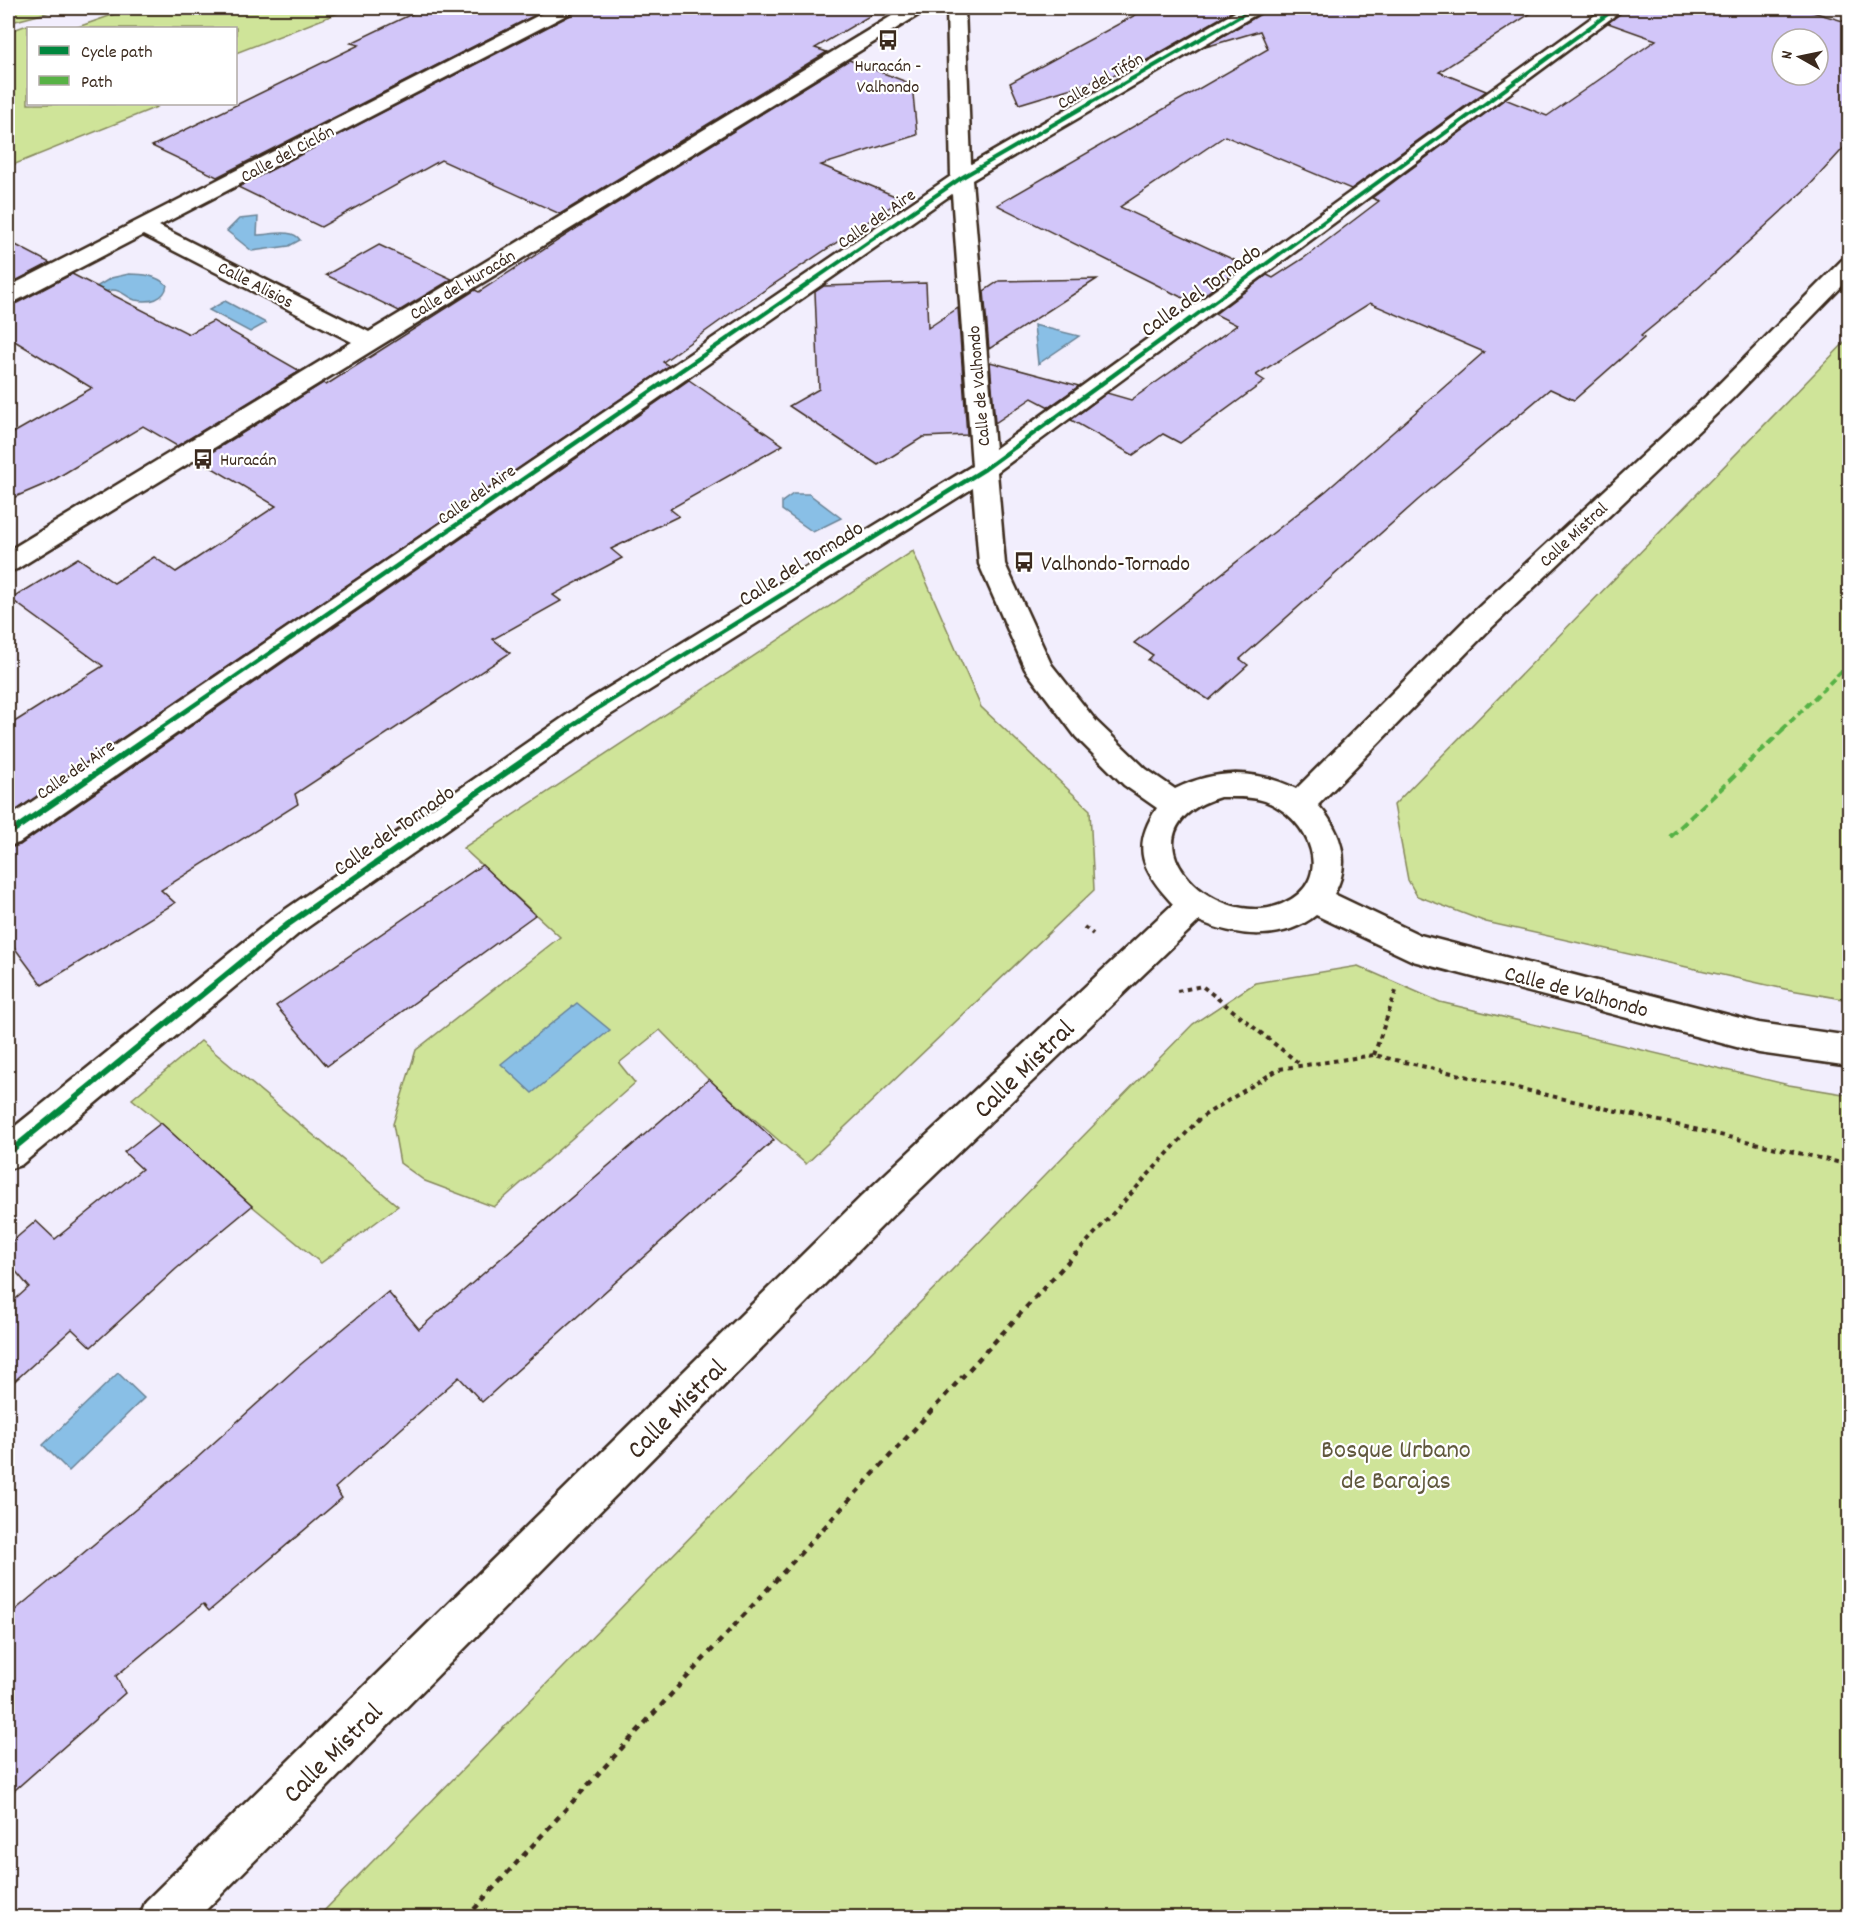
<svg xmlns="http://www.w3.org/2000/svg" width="1857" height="1925" viewBox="0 0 1857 1925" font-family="Dekko,sans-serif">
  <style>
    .green { fill: #cfe499; stroke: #85875c; stroke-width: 1.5 }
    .water { fill: #89bfe6; stroke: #6a8396; stroke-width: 1.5 }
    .building { fill: #d2c6f9; stroke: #3b2a1e; stroke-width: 1.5; fill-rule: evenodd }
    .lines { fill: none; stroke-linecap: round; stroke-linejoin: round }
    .minor-casing { stroke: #3b2a1e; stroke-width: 5 }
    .path-far2 { stroke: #3b2a1e; stroke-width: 2; stroke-dasharray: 3 3; stroke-linecap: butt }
    .path-far1 { stroke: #3b2a1e; stroke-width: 4; stroke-dasharray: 4.5 4.5; stroke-linecap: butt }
    .path { stroke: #3b2a1e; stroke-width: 4.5; stroke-dasharray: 6 6; stroke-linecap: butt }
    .minor { fill: #fff; fill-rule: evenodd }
    .quiet-far1 { stroke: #57b245; stroke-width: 4; stroke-dasharray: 7 4; stroke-linecap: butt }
    .quiet { stroke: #57b245; stroke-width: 4.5; stroke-dasharray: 9 4.5; stroke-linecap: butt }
    .cycleway-far2-casing { stroke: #fff; stroke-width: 6 }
    .cycleway-far1-casing { stroke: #fff; stroke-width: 8 }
    .cycleway-casing { stroke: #fff; stroke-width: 10 }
    .cycleway-far2 { stroke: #00873e; stroke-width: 4 }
    .cycleway-far1 { stroke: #00873e; stroke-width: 4.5 }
    .cycleway { stroke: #00873e; stroke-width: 6 }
    .labels { text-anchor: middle; stroke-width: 4.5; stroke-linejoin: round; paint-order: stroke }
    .far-poi-label { font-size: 18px; fill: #3b2a1e; stroke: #fff }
    .far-street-label { font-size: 18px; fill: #3b2a1e; stroke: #fff }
    .street-label { font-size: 22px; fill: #3b2a1e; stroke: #fff }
    .poi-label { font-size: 22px; fill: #3b2a1e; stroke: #fff; text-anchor: start }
    .near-street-label { font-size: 27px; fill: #3b2a1e; stroke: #fff }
    .near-park-label { font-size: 27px; fill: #60583d; stroke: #fff }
  </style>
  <rect width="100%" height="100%" fill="#f2eefd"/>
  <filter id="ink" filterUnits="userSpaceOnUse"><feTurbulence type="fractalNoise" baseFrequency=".0167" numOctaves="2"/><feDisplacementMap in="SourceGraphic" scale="12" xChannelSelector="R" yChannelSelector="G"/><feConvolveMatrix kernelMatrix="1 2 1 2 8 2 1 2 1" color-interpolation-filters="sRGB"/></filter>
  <g filter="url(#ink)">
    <g class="green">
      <path d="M8 8H65L8 23Z"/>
      <path d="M132 8H351L236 53V28H75Z"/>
      <path d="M27 25 33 28H28V104H150L157 107 8 167V32Z"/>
      <path d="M1849 338V1000L1785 989 1486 922 1417 896 1408 880 1394 805Z"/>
      <path d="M913 551 981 707 1090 810 1094 890 806 1164 709 1080 660 1030 619 1063 635 1083 494 1207 425 1181 400 1163 393 1124 416 1050 560 937 463 848Z"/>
      <path d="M1358 966 1440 1002 1789 1085 1849 1095V1917H318L1193 1024 1255 983Z"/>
      <path d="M201 1041 398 1206 321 1263 252 1206 161 1123 132 1099Z"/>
    </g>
    <g class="water">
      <path d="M258 217 257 235C271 235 293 228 300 240L289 246 252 251 227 231 239 219Z"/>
      <path d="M129 274C144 274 155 275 167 285 165 300 149 303 135 300 127 298 122 290 113 290 108 290 103 293 99 295L96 287 111 278Z"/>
      <path d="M225 301 266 323 250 332 209 310Z"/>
      <path d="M1034 325 1079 336 1038 364Z"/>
      <path d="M793 494H809L841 518 813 532 782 510V502Z"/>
      <path d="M577 1003 610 1030 532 1093 501 1064Z"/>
      <path d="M118 1373 144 1398 69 1471 43 1445Z"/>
    </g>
    <g class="building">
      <path d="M424 8H549L217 177 152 146 359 45 351 43Z"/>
      <path d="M577 8H883L815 48 827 52 560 214 441 160 321 227 238 187 573 14Z"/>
      <path d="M1148 8H1238L1128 71 1019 104 1010 83Z"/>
      <path d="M1265 8H1539L1439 72 1486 91 1351 189 1225 136 1120 207 1245 265 1193 303 997 205 1268 49 1260 31 1202 48 1261 14Z"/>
      <path d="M1627 8H1799L1850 23V141L1810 185 1686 299 1641 336 1644 338 1574 400 1550 389 1418 500 1240 659 1248 665 1209 700 1148 660 1153 655 1134 643 1326 491 1484 352 1370 303 1256 375 1265 381 1180 443 1163 434 1133 455 1071 420 1107 393 1131 400 1237 325 1215 314 1267 275 1273 278 1304 258 1379 201 1372 198 1505 99 1547 116 1656 40 1608 23ZM1782 39H1818V75H1782Z"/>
      <path d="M849 60 912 84 917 135 821 165 902 199 738 308 663 362 669 366 8 816V726L103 666 11 599 78 558 114 583 154 557 176 572 276 506 199 460 323 383 326 385 475 290 479 292 583 224Z"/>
      <path d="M8 241 50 263 8 285Z"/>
      <path d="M379 245 452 279 399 311 326 275Z"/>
      <path d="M72 274 189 334 213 321 300 371 177 446 143 426 50 482 8 500V436L92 388 8 337V305L17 303Z"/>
      <path d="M1097 279 989 349 984 291 999 281Z"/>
      <path d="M926 283 928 328 958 308 967 435 923 437 878 465 789 406 819 389 815 292 824 286Z"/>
      <path d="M990 362 1057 380 1079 386 1049 407 1032 398 995 423Z"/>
      <path d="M689 380 783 445 670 509 679 516 611 549 622 558 553 595 561 601 493 639 510 653 295 794 298 804 161 890 175 903 42 985 8 939V848L20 845Z"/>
      <path d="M482 865 535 915 327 1066 276 1006Z"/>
      <path d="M709 1079 774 1140 482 1402 459 1377 335 1488 342 1498 209 1611 203 1604 116 1676 125 1693 8 1796V1616L197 1458 301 1364 388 1292 419 1329Z"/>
      <path d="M161 1123 252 1206 176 1269 91 1347 72 1329 8 1387V1306L29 1287 8 1262V1245L36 1221 55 1239 142 1169 124 1152Z"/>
    </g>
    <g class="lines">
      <g class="minor-casing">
        <g id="minor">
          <path d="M553 8H575L572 12 159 226 369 332 905 8H926L923 12 17 569 8 572V551L352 342 143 235 16 301 8 303V287Z"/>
          <path d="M947 8H965L971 164 1242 8H1263L1260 12 972 180 995 449 1605 8H1625L997 472 1005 564 1051 664 1096 721 1146 769 1175 789C1215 769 1256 769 1296 789L1466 619 1715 388 1842 260 1850 259V278L1733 398 1486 633 1318 805C1341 830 1352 863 1334 894L1420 935 1759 1023 1850 1036V1066L1759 1053 1413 961 1316 915C1282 942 1236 937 1199 921L889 1219 198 1918H139L146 1901 863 1195 1173 904C1143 872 1130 848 1157 808L1124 785 1076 737 1025 669 979 564 973 488 610 715 298 934 21 1165 8 1169V1132L276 916 590 699 972 466 952 194 19 843 8 846V818L951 176ZM1220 797C1234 797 1252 796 1265 801 1310 818 1337 881 1282 904 1211 933 1114 830 1220 797Z"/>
        </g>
      </g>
      <path class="path-far2" d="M8 11 23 8"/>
      <g class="path-far1">
        <path d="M1084 927 1093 934"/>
        <path d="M1177 991 1202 986 1301 1065"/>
        <path d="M1374 1055 1396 991"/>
        <path d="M1075 1255 1200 1118 1279 1069 1374 1055 1850 1165"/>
      </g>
      <path class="path" d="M466 1918 1076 1253"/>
      <use href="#minor" class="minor"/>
      <path class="quiet-far1" d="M1782 730 1850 663"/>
      <path class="quiet" d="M1670 837 1784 729"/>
      <g class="cycleway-far2-casing">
        <g id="cycleway-far2">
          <path d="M754 321 961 178 1254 8"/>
          <path d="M1188 321 1616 8"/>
        </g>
      </g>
      <g class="cycleway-far1-casing">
        <g id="cycleway-far1">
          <path d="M158 730 756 319"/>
          <path d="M566 730 600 707 985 469 1190 319"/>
        </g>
      </g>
      <g class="cycleway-casing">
        <g id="cycleway">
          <path d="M8 834 161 729"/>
          <path d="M8 1153 287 925 569 729"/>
        </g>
      </g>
      <use href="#cycleway-far2" class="cycleway-far2"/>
      <use href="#cycleway-far1" class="cycleway-far1"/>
      <use href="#cycleway" class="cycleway"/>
    </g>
  </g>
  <defs>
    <g id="bus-bare" transform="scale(1.62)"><path d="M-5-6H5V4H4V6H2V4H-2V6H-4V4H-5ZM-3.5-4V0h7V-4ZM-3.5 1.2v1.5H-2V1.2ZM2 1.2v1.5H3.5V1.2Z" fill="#3b2a1e" stroke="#fff" stroke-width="2.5" paint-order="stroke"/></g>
  </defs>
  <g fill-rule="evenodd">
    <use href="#bus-bare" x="888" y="40"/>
    <use href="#bus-bare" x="203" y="459"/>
    <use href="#bus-bare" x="1024" y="562"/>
  </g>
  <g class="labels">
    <g class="far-poi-label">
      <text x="888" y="71">Huracán -<tspan x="888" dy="21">Valhondo</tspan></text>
      <text x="220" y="465" text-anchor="start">Huracán</text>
    </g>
    <g class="far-street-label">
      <text transform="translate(1100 80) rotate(-30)" y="6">Calle del Tifón</text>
      <text transform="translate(287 153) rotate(-28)" y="6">Calle del Ciclón</text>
      <text transform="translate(876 218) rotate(-35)" y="6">Calle del Aire</text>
      <text transform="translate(256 284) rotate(27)" y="6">Calle Alisios</text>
      <text transform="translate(462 284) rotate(-31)" y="6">Calle del Huracán</text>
      <text transform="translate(978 386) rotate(-95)" y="6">Calle de Valhondo</text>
      <text transform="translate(476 494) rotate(-35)" y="6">Calle del Aire</text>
      <text transform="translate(1573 534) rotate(-43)" y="6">Calle Mistral</text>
      <text transform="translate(75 769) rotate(-35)" y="6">Calle del Aire</text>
    </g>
    <g class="street-label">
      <text transform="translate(1200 289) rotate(-36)" y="8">Calle del Tornado</text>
      <text transform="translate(800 562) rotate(-32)" y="8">Calle del Tornado</text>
      <text transform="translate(393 829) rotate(-35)" y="8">Calle del Tornado</text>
      <text transform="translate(1577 990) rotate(15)" y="8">Calle de Valhondo</text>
    </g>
    <g class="poi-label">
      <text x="1041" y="570">Valhondo-Tornado</text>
    </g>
    <g class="near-street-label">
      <text transform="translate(1023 1068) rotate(-44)" y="9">Calle Mistral</text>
      <text transform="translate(676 1408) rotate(-45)" y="9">Calle Mistral</text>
      <text transform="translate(332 1752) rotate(-45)" y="9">Calle Mistral</text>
    </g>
    <g class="near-park-label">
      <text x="1396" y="1457">Bosque Urbano<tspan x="1396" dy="31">de Barajas</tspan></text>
    </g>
  </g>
  <rect width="1857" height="1925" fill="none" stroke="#fff" stroke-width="30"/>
  <rect x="15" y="15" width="1827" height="1895" fill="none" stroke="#3b2a1e" stroke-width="2" filter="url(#ink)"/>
  <rect x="27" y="27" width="210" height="78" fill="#ffffff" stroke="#b1aaa5" stroke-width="1.5"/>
  <rect x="39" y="46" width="30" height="9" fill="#00873e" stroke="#b1aaa5" stroke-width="1.5"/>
  <text x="81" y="57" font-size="18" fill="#3b2a1e">Cycle path</text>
  <rect x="39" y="76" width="30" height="9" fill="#57b245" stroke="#b1aaa5" stroke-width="1.5"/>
  <text x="81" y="87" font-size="18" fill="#3b2a1e">Path</text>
  <g transform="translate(1800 57) rotate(279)"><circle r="28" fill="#ffffff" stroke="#b1aaa5" stroke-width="1.5"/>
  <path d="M0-4.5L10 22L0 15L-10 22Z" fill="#3b2a1e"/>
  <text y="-9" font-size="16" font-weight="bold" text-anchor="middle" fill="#3b2a1e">N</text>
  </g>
</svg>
